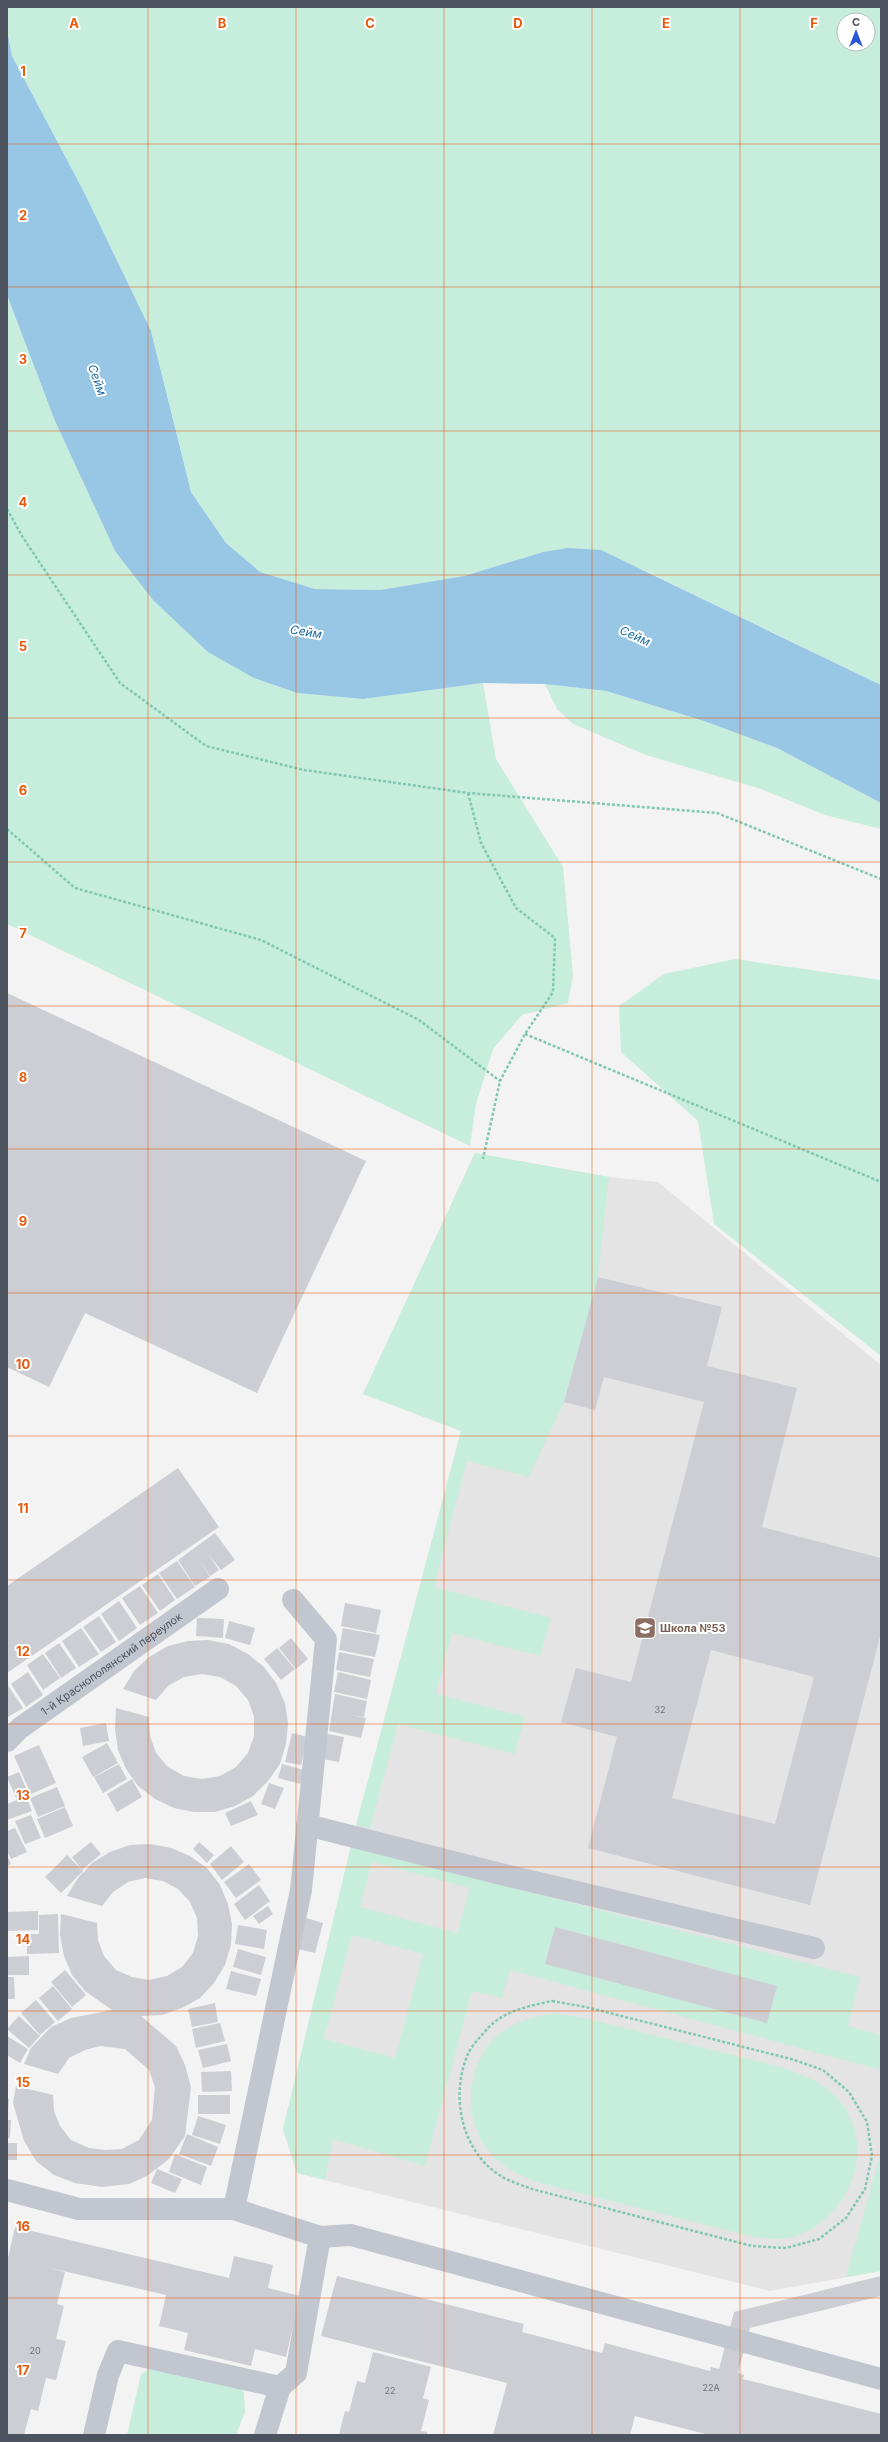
<svg xmlns="http://www.w3.org/2000/svg" width="888" height="2442" viewBox="0 0 888 2442" font-family="Inter,sans-serif">
  <style>
    .education { fill: #e5e4e4 }
    .green { fill: #c7eddd; fill-rule: evenodd }
    .water { fill: #98c6e5 }
    .building { fill: #cdced4; fill-rule: evenodd }
    .lines { fill: none; stroke-linecap: round; stroke-linejoin: round }
    .path { stroke: #81c8b3; stroke-width: 2.5; stroke-dasharray: 3 2; stroke-linecap: butt }
    .minor { stroke: #c2c7cf; stroke-width: 22 }
    .grid { fill: none; stroke: #e8590c; stroke-width: 1; stroke-opacity: 0.55 }
    .labels { text-anchor: middle; stroke-width: 4; stroke-linejoin: round; paint-order: stroke }
    .number-label { font-size: 9px; fill: #6c717c }
    .education-label { font-size: 11px; font-weight: bold; fill: #785e54; stroke: #fff; text-anchor: start }
    .street-label { font-size: 11px; fill: #4c525e; stroke: #fff }
    .water-label { font-size: 12px; font-style: italic; fill: #1a6ca3; stroke: #fff }
    .grid-label { font-size: 13px; text-anchor: middle; font-weight: bold; fill: #e8590c; stroke: #fff; stroke-width: 4; stroke-linejoin: round; paint-order: stroke }
  </style>
  <rect width="100%" height="100%" fill="#f4f3f3"/>
  <path class="education" d="M475 1153 609 1177 658 1182 881 1365V2271L770 2291 297 2173 283 2129 351 1846 461 1431 363 1394Z"/>
  <g class="green">
    <path d="M7 7H881V685L642 569 543 552 464 576 380 590 315 589 260 572 226 543 191 492 151 331 84 192 12 56 7 30ZM844 20H868V44H844Z"/>
    <path d="M7 295 55 421 115 551 254 678 297 693 363 699 483 683 496 759 563 867 573 975 568 1003 522 1015 493 1049 476 1104 470 1146 7 924Z"/>
    <path d="M545 684 606 691 704 721 777 748 881 803V829L825 815 761 789 646 755 573 724 557 709Z"/>
    <path d="M735 959 881 980V1356L714 1224 698 1121 621 1052 619 1006 664 974Z"/>
    <path d="M475 1153 609 1177 598 1277 574 1369 564 1402 529 1477 467 1461 434 1587 551 1618 540 1656 452 1633 436 1694 525 1717 515 1754 398 1724 370 1829 356 1825 461 1431 363 1394Z"/>
    <path d="M351 1846 860 1977 848 2026 881 2035V2070L510 1970 502 1998 472 1991 425 2166 333 2139 325 2180 297 2173 283 2129ZM372 1862 470 1888 457 1933 360 1907ZM555 1927 776 1986H777L545 1964ZM352 1935 423 1954 395 2058 324 2039Z"/>
    <path d="M554 2013 585 2018 784 2068C805 2075 821 2082 837 2098 883 2146 845 2233 780 2239 771 2240 760 2237 750 2236L536 2182C517 2174 500 2166 487 2149 462 2117 467 2061 498 2035 515 2021 534 2017 554 2013Z"/>
    <path d="M881 2152V2271L846 2277Z"/>
    <path d="M153 2367 239 2387 244 2392 245 2412 236 2435H127L141 2374Z"/>
  </g>
  <path class="water" d="M7 30 12 56 84 192 151 331 191 492 226 543 260 572 315 589 380 590 464 576 543 552 568 548 601 550 881 685V803L777 748 704 721 606 691 545 684 483 683 363 699 297 693 254 678 208 652 153 600 115 551 55 421 7 295Z"/>
  <g class="building">
    <path d="M7 993 366 1161 257 1393 85 1313 49 1387 7 1367Z"/>
    <path d="M598 1277 722 1307 707 1366 797 1388 762 1527 881 1558V1633L810 1905 588 1848 617 1737 561 1722 576 1668 631 1682 704 1402 604 1377 595 1410 564 1402ZM711 1650 814 1677 775 1824 672 1798Z"/>
    <path d="M178 1468 219 1527 7 1673V1586Z"/>
    <path d="M215 1533 235 1560 221 1570 208 1554 219 1570 210 1576 198 1558 210 1577 195 1586 178 1560Z"/>
    <path d="M177 1561 195 1587 177 1599 159 1573Z"/>
    <path d="M158 1574 175 1600 160 1611 142 1585Z"/>
    <path d="M140 1586 158 1613 140 1625 122 1598Z"/>
    <path d="M119 1601 137 1628 119 1641 101 1614Z"/>
    <path d="M345 1603 381 1610 376 1633 341 1626Z"/>
    <path d="M99 1616 116 1642 101 1652 83 1627Z"/>
    <path d="M197 1618 224 1619 223 1638 196 1636Z"/>
    <path d="M229 1621 255 1628 250 1645 225 1638Z"/>
    <path d="M81 1628 99 1654 79 1667 62 1641Z"/>
    <path d="M343 1628 380 1635 375 1657 339 1650Z"/>
    <path d="M291 1638 308 1659 296 1669 279 1648Z"/>
    <path d="M208 1640 229 1644 248 1654 264 1667 276 1683 285 1703 288 1723 286 1744 280 1764 268 1781 253 1796 235 1806 215 1812H194L174 1808 155 1799 138 1786 126 1769 118 1750 115 1730 116 1708 149 1717 150 1736 156 1753 168 1767 184 1776 202 1779 220 1776 236 1767 248 1753 254 1736V1717L248 1700 236 1686 220 1677 202 1674 184 1677 168 1686 156 1700 123 1689 134 1671 149 1657 168 1646 188 1641Z"/>
    <path d="M59 1643 76 1668 61 1678 45 1653Z"/>
    <path d="M277 1648 295 1669 281 1680 264 1659Z"/>
    <path d="M339 1652 374 1659 370 1677 336 1670Z"/>
    <path d="M43 1654 60 1678 43 1690 27 1665Z"/>
    <path d="M28 1672 43 1695 26 1707 11 1684Z"/>
    <path d="M338 1672 371 1680 367 1699 334 1692Z"/>
    <path d="M7 1684 23 1708 8 1717 7 1715Z"/>
    <path d="M335 1694 367 1701 364 1717 351 1715 366 1718 361 1738 329 1731Z"/>
    <path d="M106 1723 109 1741 83 1746 80 1728Z"/>
    <path d="M292 1733 308 1737 301 1765 285 1762Z"/>
    <path d="M327 1734 344 1737 339 1762 322 1759Z"/>
    <path d="M107 1743 118 1763 93 1777 82 1757Z"/>
    <path d="M39 1745 56 1783 31 1794 14 1756Z"/>
    <path d="M119 1764 127 1779 103 1793 94 1777Z"/>
    <path d="M282 1764 304 1770 300 1784 278 1778Z"/>
    <path d="M19 1772 29 1795 26 1796 32 1811 7 1820V1804L17 1800 7 1777Z"/>
    <path d="M132 1779 142 1797 117 1812 107 1794Z"/>
    <path d="M269 1783 284 1788 275 1809 261 1804Z"/>
    <path d="M57 1787 65 1806 38 1817 30 1798Z"/>
    <path d="M251 1801 258 1815 231 1826 225 1813Z"/>
    <path d="M65 1807 73 1826 45 1838 37 1819Z"/>
    <path d="M31 1815 41 1838 25 1844 15 1821Z"/>
    <path d="M15 1828 27 1852 11 1859 7 1851V1831Z"/>
    <path d="M91 1842 101 1854 82 1870 72 1857Z"/>
    <path d="M199 1842 214 1855 207 1863 193 1849Z"/>
    <path d="M150 1844 171 1848 190 1856 207 1868 220 1885 228 1904 232 1924 231 1945 225 1965 214 1983 200 1998 182 2008 162 2015 141 2016 176 2046 185 2065 191 2087 185 2136 169 2159 147 2176 129 2184 102 2187 75 2183 54 2175 36 2161 24 2141 13 2103 16 2086 53 2095 54 2111 60 2126 71 2140 89 2148 106 2150 122 2149 139 2140 152 2120 155 2087 149 2070 125 2049 100 2046 85 2050 69 2058 58 2074 24 2064 31 2048 51 2027 71 2018 112 2010 85 1991 72 1975 64 1956 60 1935 61 1914 97 1923 98 1940 104 1956 116 1970 132 1977 149 1980 167 1976 182 1967 193 1953 198 1936 197 1918 190 1902 178 1889 163 1881 145 1878 128 1882 113 1892 102 1906 67 1896 78 1878 83 1872 85 1873 84 1872 92 1863 110 1852 130 1845Z"/>
    <path d="M231 1846 244 1862 222 1880 210 1864Z"/>
    <path d="M7 1855 11 1864 7 1866Z"/>
    <path d="M67 1855 83 1871 61 1893 45 1877Z"/>
    <path d="M249 1864 261 1880 236 1898 224 1882Z"/>
    <path d="M259 1885 270 1901 245 1920 234 1904Z"/>
    <path d="M268 1906 273 1914 259 1924 253 1916Z"/>
    <path d="M38 1911V1930L7 1931V1912Z"/>
    <path d="M58 1914 59 1953 27 1954V1934H39V1915Z"/>
    <path d="M306 1918 323 1923 315 1953 298 1949Z"/>
    <path d="M238 1925 267 1930 264 1949 235 1944Z"/>
    <path d="M555 1927 777 1986 767 2023 545 1964Z"/>
    <path d="M238 1949 266 1957 261 1975 233 1967Z"/>
    <path d="M29 1956V1975H7V1957Z"/>
    <path d="M65 1970 86 1995 72 2007 51 1982Z"/>
    <path d="M231 1971 261 1979 256 1996 226 1989Z"/>
    <path d="M7 1977H14L15 1999H7Z"/>
    <path d="M53 1986 72 2009 58 2021 39 1998Z"/>
    <path d="M36 2000 55 2022 40 2035 21 2013Z"/>
    <path d="M215 2003 218 2022 192 2027 188 2009Z"/>
    <path d="M19 2016 40 2036 29 2048 7 2029Z"/>
    <path d="M220 2023 225 2041 196 2048 192 2029Z"/>
    <path d="M7 2036 28 2049 20 2063 7 2055Z"/>
    <path d="M227 2044 231 2061 203 2068 198 2050Z"/>
    <path d="M231 2071 232 2091 202 2092 201 2072Z"/>
    <rect x="198" y="2095" width="32" height="19"/>
    <path d="M7 2099H9L8 2117H7Z"/>
    <path d="M198 2116 226 2125 220 2144 192 2135Z"/>
    <path d="M7 2120H11L10 2138H7Z"/>
    <path d="M187 2134 218 2147 211 2166 179 2154Z"/>
    <rect x="7" y="2143" width="10" height="17"/>
    <path d="M175 2154 207 2167 201 2185 169 2172Z"/>
    <path d="M157 2169 182 2179 175 2193 151 2183Z"/>
    <path d="M15 2227 229 2278 234 2256 273 2265 268 2288 300 2296 286 2357 255 2349 251 2366 184 2350 188 2333 159 2326 166 2295 46 2267 65 2272 57 2304 64 2306 56 2339 66 2341 56 2380 46 2378 38 2411 31 2409 24 2435H7V2262Z"/>
    <path d="M337 2276 524 2324 522 2332 602 2353 605 2343 710 2371 711 2367 719 2369 734 2312 881 2276V2296L750 2328 738 2373 744 2375 743 2379 881 2414V2435H709L635 2416 630 2435H493L507 2383 321 2336Z"/>
    <path d="M373 2352 431 2367 423 2398 429 2400 421 2431 427 2432V2435H339L345 2411 349 2412 357 2381 365 2383Z"/>
  </g>
  <g class="lines">
    <g class="path">
      <path d="M7 509 22 536 120 683 206 746 304 770 468 793 717 813 881 879"/>
      <path d="M468 793 481 843 516 908 555 938 553 992 525 1034 500 1081 483 1159"/>
      <path d="M7 829 75 888 261 940 419 1020 500 1081"/>
      <path d="M525 1034 881 1182"/>
      <path d="M552 2001 586 2007 791 2059 823 2070 849 2092 867 2122 872 2156 865 2189 846 2218 819 2239 786 2248 752 2246 532 2189C522 2185 510 2182 501 2176 461 2152 450 2095 468 2054 472 2045 482 2035 488 2028 505 2010 530 2006 552 2001Z"/>
    </g>
    <g class="minor">
      <path id="s1" d="M7 1741 20 1728 218 1589"/>
      <path d="M307 1825 509 1876 814 1948"/>
      <path d="M7 2190 79 2209H234L320 2237 351 2235 881 2379"/>
      <path d="M234 2209 301 1890 326 1639 293 1600"/>
      <path d="M280 2387 296 2373 320 2237"/>
      <path d="M94 2435 108 2375 118 2351 280 2387 265 2435"/>
    </g>
  </g>
  <path class="grid" d="M148 7V2435M296 7V2435M444 7V2435M592 7V2435M740 7V2435M7 144H881M7 287H881M7 431H881M7 575H881M7 718H881M7 862H881M7 1006H881M7 1149H881M7 1293H881M7 1436H881M7 1580H881M7 1724H881M7 1867H881M7 2011H881M7 2155H881M7 2298H881"/>
  <defs>
    <g id="school-square" transform="scale(1.15)"><rect x="-9" y="-9" width="18" height="18" rx="4" fill="#8d6e63" stroke="#fff"/><path d="M0-5L7-2L0 1L-7-2ZM-4 1L0 2.5L4 1V4Q0 6-4 4Z" fill="#fff"/></g>
  </defs>
  <g fill-rule="evenodd">
    <use href="#school-square" x="645" y="1628"/>
  </g>
  <g class="labels">
    <g class="number-label">
      <text x="660" y="1713">32</text>
      <text x="35" y="2354">20</text>
      <text x="711" y="2391">22А</text>
      <text x="390" y="2394">22</text>
    </g>
    <g class="education-label">
      <text x="660" y="1632">Школа №53</text>
    </g>
    <g class="street-label">
      <text dy="4" stroke="none"><textPath href="#s1" startOffset="130">1-й Краснополянский переулок</textPath></text>
    </g>
    <g class="water-label">
      <text transform="translate(97 380) rotate(70)" y="4">Сейм</text>
      <text transform="translate(306 632) rotate(9)" y="4">Сейм</text>
      <text transform="translate(635 636) rotate(24)" y="4">Сейм</text>
    </g>
  </g>
  <g class="grid-label">
    <text x="74" y="28">A</text>
    <text x="222" y="28">B</text>
    <text x="370" y="28">C</text>
    <text x="518" y="28">D</text>
    <text x="666" y="28">E</text>
    <text x="814" y="28">F</text>
    <text x="23" y="76">1</text>
    <text x="23" y="220">2</text>
    <text x="23" y="364">3</text>
    <text x="23" y="507">4</text>
    <text x="23" y="651">5</text>
    <text x="23" y="795">6</text>
    <text x="23" y="938">7</text>
    <text x="23" y="1082">8</text>
    <text x="23" y="1226">9</text>
    <text x="23" y="1369">10</text>
    <text x="23" y="1513">11</text>
    <text x="23" y="1656">12</text>
    <text x="23" y="1800">13</text>
    <text x="23" y="1944">14</text>
    <text x="23" y="2087">15</text>
    <text x="23" y="2231">16</text>
    <text x="23" y="2375">17</text>
  </g>
  <rect width="888" height="2442" fill="none" stroke="#4c525e" stroke-width="16"/>
  <g transform="translate(856 32)"><circle r="19" fill="#ffffff" stroke="#b7babf"/>
  <path d="M0-3L7 15L0 10L-7 15Z" fill="#2c56d5"/>
  <text y="-6" font-size="11" font-weight="bold" text-anchor="middle" fill="#4c525e">С</text>
  </g>
</svg>
